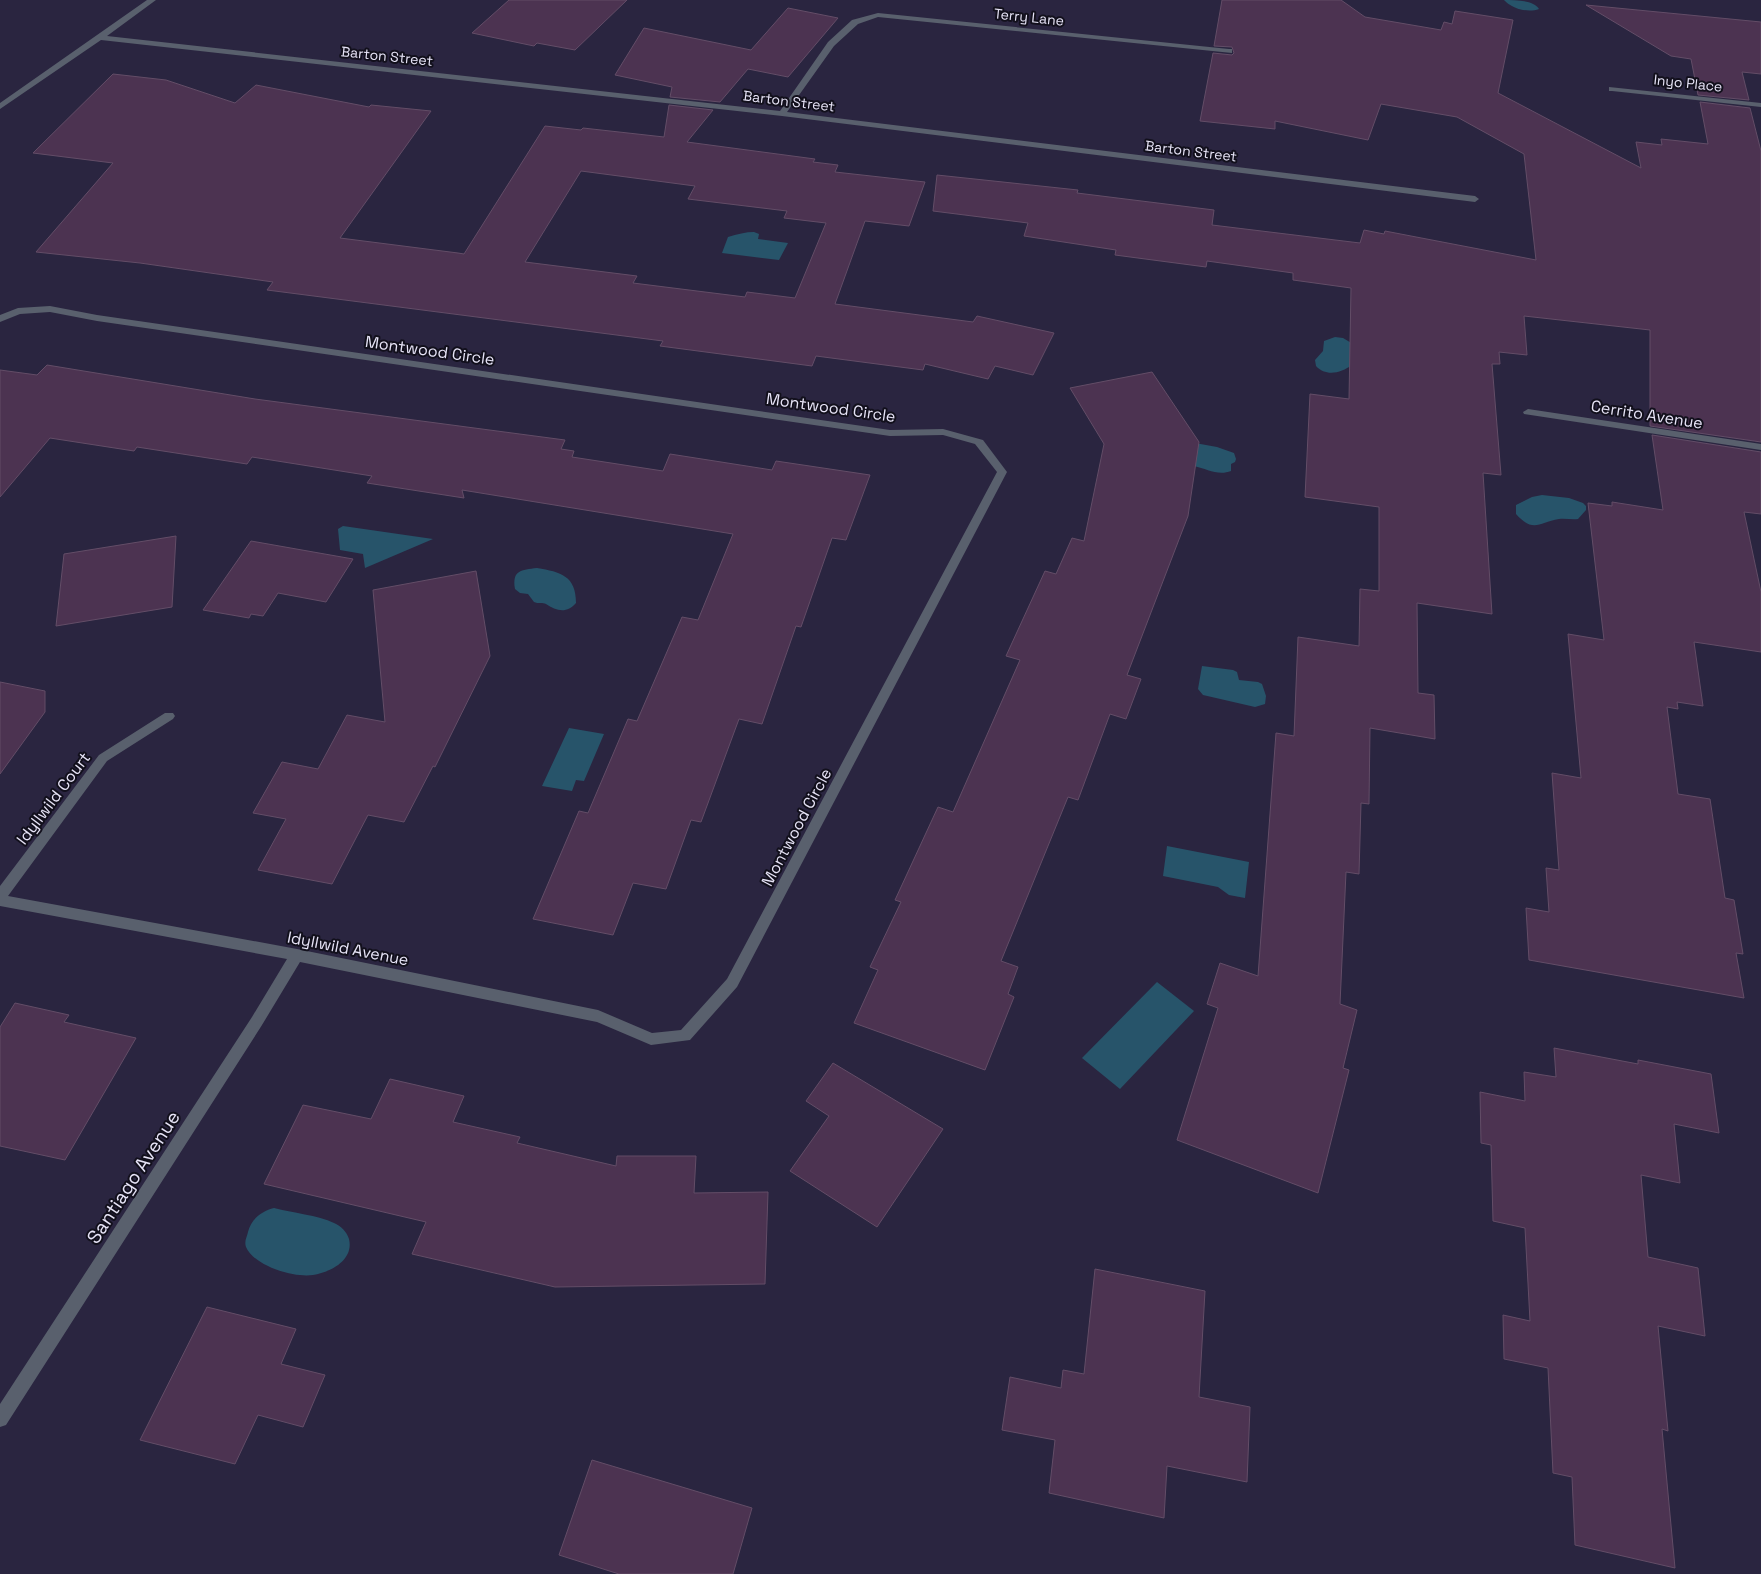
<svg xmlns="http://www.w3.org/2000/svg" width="1761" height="1574" viewBox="0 0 1761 1574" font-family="'Space Grotesk',sans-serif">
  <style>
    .water { fill: #27546a }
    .building { fill: #4c3351; stroke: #634d67; fill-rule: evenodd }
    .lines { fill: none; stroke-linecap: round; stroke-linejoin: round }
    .street { fill: #59606d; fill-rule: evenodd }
    .labels { text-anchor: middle; stroke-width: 4; stroke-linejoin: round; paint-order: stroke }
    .far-street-label { font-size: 14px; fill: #e7e4f7; stroke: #12101c }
    .street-label { font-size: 16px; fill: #e7e4f7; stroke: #12101c }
    .near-street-label { font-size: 19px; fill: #e7e4f7; stroke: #12101c }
  </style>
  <rect width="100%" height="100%" fill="#2a2540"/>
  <g class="water">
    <path d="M1504 0C1515 0 1534 0 1539 9 1528 13 1512 9 1504 0Z"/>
    <path d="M754 232 759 234 758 239 788 243 779 260 722 253 728 237C737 234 746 232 754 232Z"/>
    <path d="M1335 337 1343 338 1353 344 1352 365C1341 373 1326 377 1316 366L1315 360 1323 351 1324 341Z"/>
    <path d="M1195 443 1217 447 1234 453 1236 459 1235 462 1231 464V471C1218 476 1207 469 1194 466Z"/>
    <path d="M1542 495 1569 498 1583 503 1586 506V510L1578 519C1572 520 1565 518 1559 519 1539 522 1534 534 1516 514V505L1532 497Z"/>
    <path d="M343 526 433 539 365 568 363 554 340 550 338 529Z"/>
    <path d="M537 568C561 572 576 576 576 603 567 614 556 611 546 604 543 602 538 604 534 602L528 594 520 593 515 589C512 570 521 570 537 568Z"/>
    <path d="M1202 666 1233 670 1237 672 1239 680 1258 682 1262 684 1266 696 1265 704 1255 707 1203 695 1198 689Z"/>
    <path d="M569 728 604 734 584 781 576 780 572 791 542 786Z"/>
    <path d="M1167 846 1249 862 1245 898 1229 895 1218 887 1163 876Z"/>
    <path d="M1157 982 1194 1011 1120 1089 1082 1058Z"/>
    <path d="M274 1208C292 1213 318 1215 334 1223 341 1226 347 1232 349 1239 354 1260 331 1272 313 1275 294 1278 254 1266 246 1247 244 1241 247 1237 248 1232 251 1219 262 1211 274 1208Z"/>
  </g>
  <g class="building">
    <path d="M509 0H627L575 50 537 43 534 46 472 33Z"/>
    <path d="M1222 0H1341L1365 17 1441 30 1444 22 1452 24 1455 11 1513 20 1498 93 1641 168 1636 142 1662 145 1661 139 1708 144 1700 102 1750 108 1761 151V442L1650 426V330L1524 316 1527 355 1499 352 1500 364H1492L1501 475 1483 473 1492 614 1417 603 1418 693 1434 695 1435 739 1370 728 1369 804 1361 803 1359 874 1346 872 1340 1004 1357 1010 1343 1068 1349 1070 1318 1193 1177 1140 1218 1008 1207 1004 1220 963 1258 976 1276 733 1294 736 1298 637 1359 646 1360 589 1379 591V507L1305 497 1310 394 1349 399 1351 288 1293 280V273L1207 261 1206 267 1115 255 1116 250 1024 236 1028 223 933 211 937 175 1078 190 1077 193 1214 210 1212 225 1360 243 1364 230 1384 234 1385 231 1536 260 1524 154 1457 117 1381 104 1368 140 1275 121V129L1200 121 1213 53 1232 55 1234 53 1232 47 1214 46Z"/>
    <path d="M1586 5 1761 22V74L1742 72 1749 100 1698 95 1691 59 1671 56Z"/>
    <path d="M788 8 838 18 788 77 748 69 720 102 670 97 672 87 615 75 644 28 751 50Z"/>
    <path d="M113 74 166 80 235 103 256 85 369 107 371 105 431 111 340 238 458 253 464 254 545 126 581 130 583 128 664 137 669 105 713 110 687 142 815 159 813 162 838 165 835 172 925 182 909 226 865 221 835 304 973 322 977 316 1054 333 1033 375 995 366 988 379 925 364 923 370 816 356 812 366 660 346 663 341 267 290 273 282 140 263 36 252 113 163 33 153ZM581 171 695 186 688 199 787 211 784 218 826 223 795 298 747 292 745 297 633 283 637 276 525 262Z"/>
    <path d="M47 365 255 399 565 440 561 449 574 451 572 457 663 471 670 454 772 470 776 461 870 475 846 540 832 538 801 627 796 626 762 724 739 719 701 822 691 820 666 889 633 883 613 935 533 919 579 811 588 813 628 719 637 721 682 617 698 620 733 534 462 490 464 498 367 483 372 476 252 457 247 464 137 447 134 451 50 438 0 497V370L37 375Z"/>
    <path d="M1152 372 1199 442 1188 516 1127 675 1141 679 1126 719 1110 714 1078 800 1068 797 1001 961 1018 967 1008 994 1014 997 985 1070 854 1023 878 970 870 967 901 902 895 900 938 807 953 812 1020 660 1006 656 1045 571 1056 574 1072 538 1084 541 1104 444 1070 388Z"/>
    <path d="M1652 435 1761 452V514L1744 512 1761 592V652L1694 642 1703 706 1677 702 1678 709 1667 707 1678 794 1710 799 1725 898 1734 900 1743 954 1736 953 1744 998 1529 960 1526 908 1549 912 1546 868 1559 870 1552 773 1581 778 1568 634 1604 640 1588 503 1612 506V502L1663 510Z"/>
    <path d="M176 536 172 607 56 626 64 554Z"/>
    <path d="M251 541 353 559 326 602 278 593 263 616 251 614 249 618 203 610Z"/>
    <path d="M476 571 490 656 435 767 433 766 404 822 368 815 332 884 258 870 286 819 253 813 282 762 318 769 347 715 385 722 373 590Z"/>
    <path d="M0 682 45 691V712L0 774Z"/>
    <path d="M15 1003 69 1015 64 1022 136 1038 65 1160 0 1146V1027Z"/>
    <path d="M1554 1048 1638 1064V1060L1711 1074 1719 1133 1674 1124 1680 1183 1641 1175 1648 1257 1698 1268 1705 1336 1658 1326 1668 1431 1662 1429 1675 1568 1575 1545 1572 1477 1553 1473 1548 1368 1504 1359 1503 1315 1530 1321 1525 1228 1493 1221 1491 1145 1481 1143 1480 1092 1525 1101 1524 1072 1556 1077Z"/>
    <path d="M833 1063 943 1129 877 1227 790 1171 829 1116 806 1101Z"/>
    <path d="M390 1079 464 1096 453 1122 520 1137 517 1143 616 1166 617 1156H696L694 1193 768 1192 765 1284 555 1287 412 1254 426 1222 264 1184 303 1105 371 1119Z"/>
    <path d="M1095 1269 1205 1291 1199 1397 1250 1407 1247 1482 1167 1466 1164 1518 1049 1493 1055 1440 1002 1430 1010 1377 1061 1388 1063 1370 1084 1374Z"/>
    <path d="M207 1307 296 1329 281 1364 325 1375 303 1427 258 1415 235 1464 140 1440Z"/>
    <path d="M592 1460 752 1508 733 1574H619L559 1555Z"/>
  </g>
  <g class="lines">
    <g class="street">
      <path d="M147 0H156L107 36 780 111 828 42 852 20 878 13 1229 49H1232V53L878 17 858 24 834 46 787 112 1475 196 1479 199 1475 202 782 116 101 40 0 109V103Z"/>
      <path d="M1609 87 1761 103V107L1612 91H1609Z"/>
      <path d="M50 306 97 315 890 430 943 429 983 440 1007 472 737 987 690 1040 651 1045 597 1022 300 962 262 1025 6 1425 0 1427V1404L252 1017 287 959 0 906V886L99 755 165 713H173L175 716 173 719 107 761 8 896 297 949 598 1010 652 1033 681 1030 727 979 997 472 975 444 943 435 890 436 97 321 50 312 20 314 0 322V315L18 308Z"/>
      <path d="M1528 409 1761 444V450L1524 414 1523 412Z"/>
    </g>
  </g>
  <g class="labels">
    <g class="far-street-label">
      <text transform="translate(1029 17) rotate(6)" y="5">Terry Lane</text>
      <text transform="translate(387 56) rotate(6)" y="5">Barton Street</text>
      <text transform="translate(1688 83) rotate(6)" y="5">Inyo Place</text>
      <text transform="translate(789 101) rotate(7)" y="5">Barton Street</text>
      <text transform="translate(1191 151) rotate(7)" y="5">Barton Street</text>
    </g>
    <g class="street-label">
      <text transform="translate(430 350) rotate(8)" y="6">Montwood Circle</text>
      <text transform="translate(831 407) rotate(8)" y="6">Montwood Circle</text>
      <text transform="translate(1647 414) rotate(9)" y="6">Cerrito Avenue</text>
      <text transform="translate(53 798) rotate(-53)" y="6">Idyllwild Court</text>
      <text transform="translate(796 827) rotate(-62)" y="6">Montwood Circle</text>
      <text transform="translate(348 948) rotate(11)" y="6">Idyllwild Avenue</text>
    </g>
    <g class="near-street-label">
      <text transform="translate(133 1177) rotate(-57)" y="7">Santiago Avenue</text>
    </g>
  </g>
</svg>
